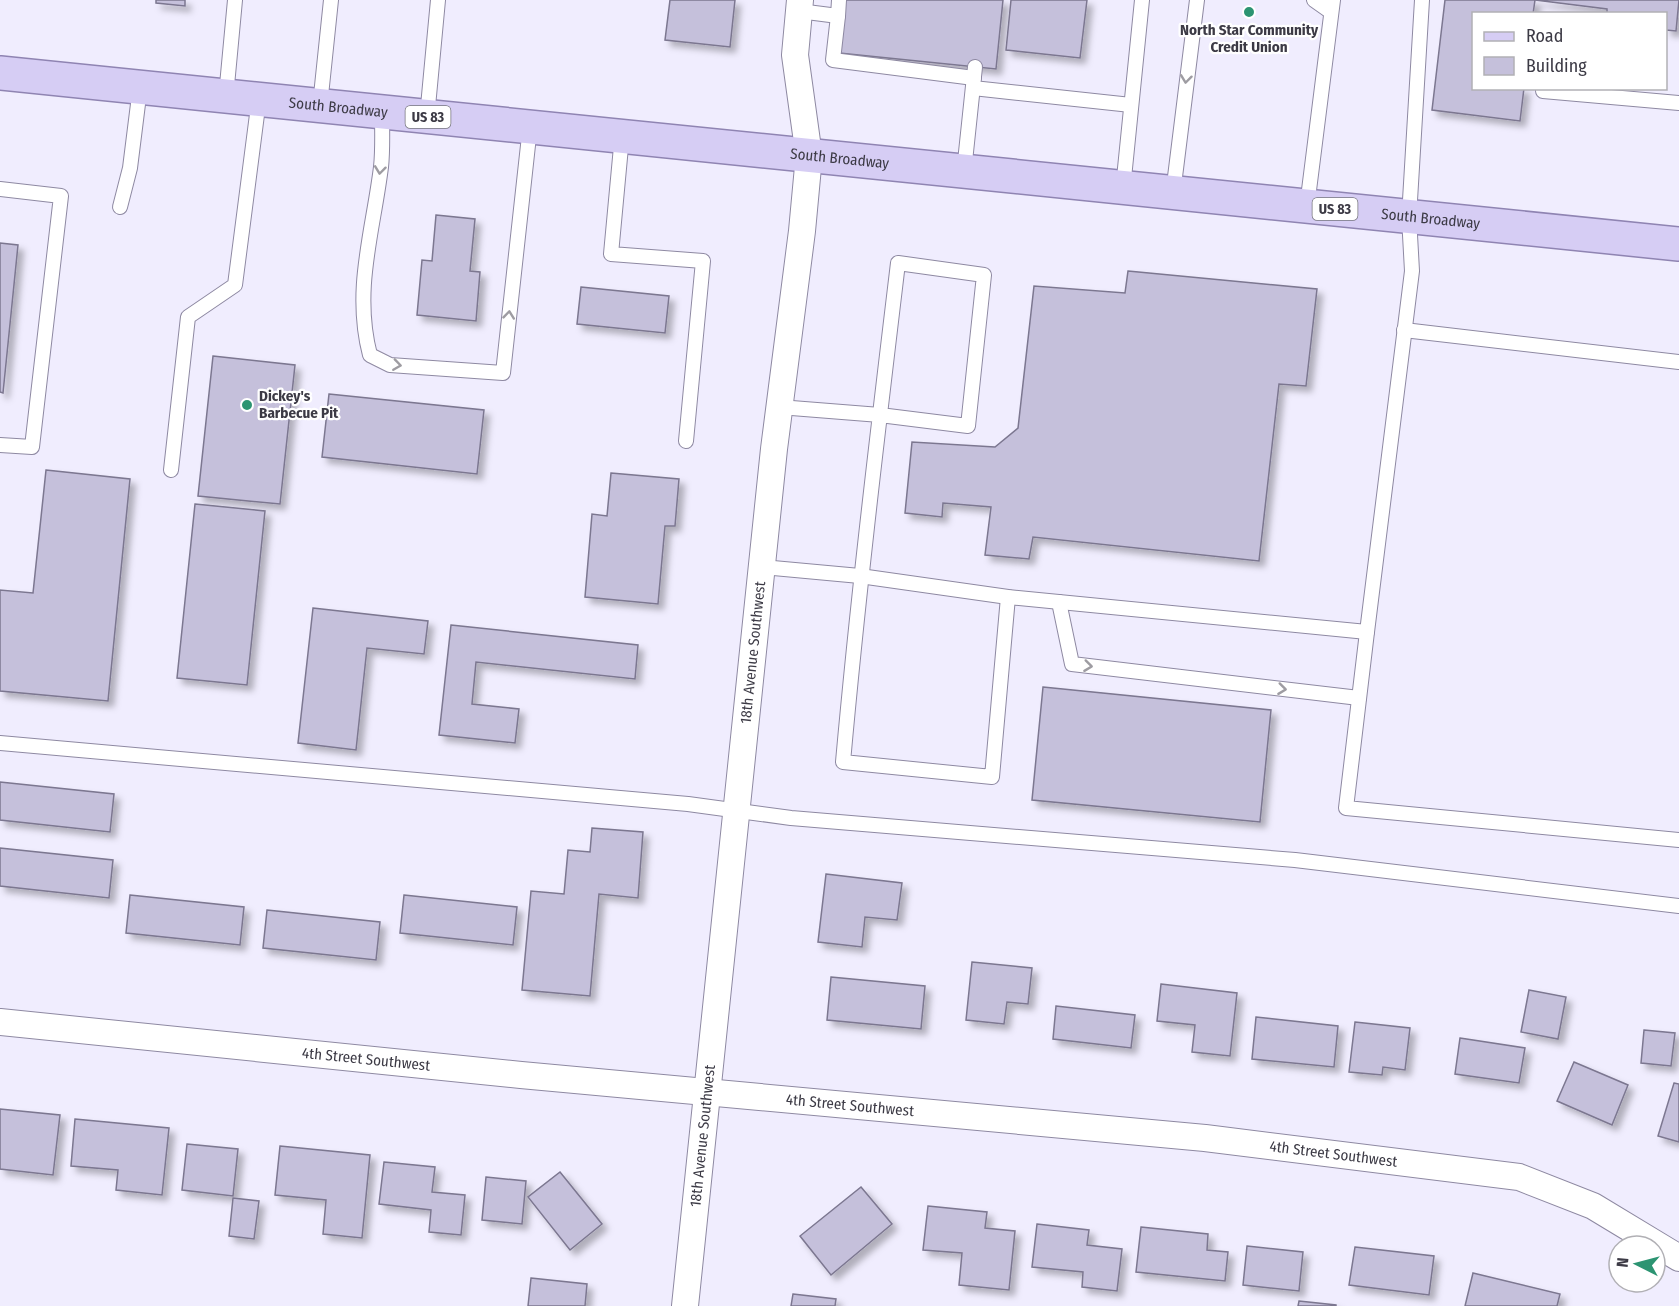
<svg xmlns="http://www.w3.org/2000/svg" width="1679" height="1306" viewBox="0 0 1679 1306" font-family="'Fira Sans Condensed',sans-serif">
  <style>
    .building { fill: #c5c0db; stroke: #7c7790; stroke-width: 1.5; filter: url(#shadow) }
    .lines { fill: none; stroke-linecap: round; stroke-linejoin: round }
    .service-casing { stroke: #8e89a2; stroke-width: 16 }
    .minor-casing { stroke: #8e89a2; stroke-width: 28 }
    .primary-casing { stroke: #8f84b2; stroke-width: 36 }
    .service { stroke: #fff; stroke-width: 14 }
    .minor { stroke: #fff; stroke-width: 26 }
    .primary { stroke: #d6cdf4; stroke-width: 33 }
    .oneway { stroke: #9e9ca2 }
    .poi-dot { fill: #2c9472; stroke: #fff; stroke-width: 2 }
    .labels { text-anchor: middle; stroke-width: 4.5; stroke-linejoin: round; paint-order: stroke }
    .shield { fill: #fff; stroke: #76757d; stroke-width: 1.5 }
    .shield-label { font-size: 14px; font-weight: bold; fill: #3c3a45 }
    .poi-label { font-size: 15px; font-weight: bold; fill: #3c3a45; stroke: #fff }
    .street-label { font-size: 15px; fill: #3c3a45; stroke: #fff }
  </style>
  <defs>
    <filter id="shadow"><feDropShadow dx="5.5" dy="5.5" stdDeviation="3" flood-color="#0004"/></filter>
  </defs>
  <rect width="100%" height="100%" fill="#f0edfe"/>
  <g class="building">
    <path d="M156 0H185V6L156 3Z"/>
    <path d="M670 0H735L730 47 665 40Z"/>
    <path d="M845 0H1003L996 69 839 53Z"/>
    <path d="M1011 0H1087L1080 58 1006 50Z"/>
    <path d="M1445 0H1535L1533 14H1474V88H1524L1520 121 1432 110Z"/>
    <path d="M1535 0H1679L1676 31 1666 30V14H1607V9Z"/>
    <path d="M436 215 475 219 470 271 480 272 476 321 417 315 422 260 432 261Z"/>
    <path d="M0 243 18 245 3 393 0 392Z"/>
    <path d="M1128 271 1317 289 1306 386 1279 384 1259 561 1033 537 1029 559 985 555 991 507 943 503 942 517 905 513 912 442 995 447 1018 428 1034 286 1125 293Z"/>
    <path d="M581 287 669 296 665 333 577 324Z"/>
    <path d="M213 356 295 365 280 504 198 496Z"/>
    <path d="M329 394 484 410 477 474 322 457Z"/>
    <path d="M46 470 130 479 108 701 0 691V590L33 593Z"/>
    <path d="M611 473 679 479 675 526H665L658 604 585 597 592 514 607 516Z"/>
    <path d="M195 504 265 511 247 685 177 678Z"/>
    <path d="M313 608 428 621 424 654 367 648 356 750 298 743Z"/>
    <path d="M451 625 638 645 635 679 476 662 472 704 519 709 515 743 439 735Z"/>
    <path d="M1043 687 1271 710 1260 822 1032 800Z"/>
    <path d="M0 782 114 794 110 832 0 820Z"/>
    <path d="M592 828 643 832 638 898 599 894 590 996 522 990 531 891 564 894 568 850 590 852Z"/>
    <path d="M0 848 113 860 109 898 0 886Z"/>
    <path d="M826 874 902 883 897 920 865 917 862 947 818 942Z"/>
    <path d="M130 895 244 907 240 945 126 933Z"/>
    <path d="M404 895 517 907 513 945 400 933Z"/>
    <path d="M267 910 380 922 376 960 263 948Z"/>
    <path d="M972 962 1032 968 1028 1004 1007 1002 1004 1024 966 1020Z"/>
    <path d="M831 977 925 986 921 1029 827 1020Z"/>
    <path d="M1161 984 1237 993 1230 1056 1192 1052 1195 1025 1157 1021Z"/>
    <path d="M1529 990 1566 997 1558 1039 1521 1032Z"/>
    <path d="M1056 1006 1135 1015 1131 1048 1053 1039Z"/>
    <path d="M1256 1017 1338 1026 1334 1067 1252 1059Z"/>
    <path d="M1355 1022 1410 1028 1405 1070 1383 1067 1382 1075 1349 1072Z"/>
    <path d="M1644 1030 1675 1033 1671 1066 1641 1063Z"/>
    <path d="M1460 1038 1525 1048 1519 1083 1455 1074Z"/>
    <path d="M1574 1062 1628 1085 1612 1125 1557 1101Z"/>
    <path d="M1674 1083 1679 1084V1142L1658 1136Z"/>
    <path d="M0 1109 60 1115 53 1175 0 1169Z"/>
    <path d="M75 1119 169 1128 162 1195 116 1190 118 1170 71 1166Z"/>
    <path d="M187 1144 238 1149 233 1196 182 1190Z"/>
    <path d="M280 1146 370 1155 362 1238 323 1234 326 1200 275 1195Z"/>
    <path d="M384 1162 435 1167 432 1192 465 1195 461 1235 429 1232 431 1210 379 1204Z"/>
    <path d="M560 1172 602 1224 570 1250 528 1197Z"/>
    <path d="M486 1177 526 1181 522 1224 482 1220Z"/>
    <path d="M861 1187 892 1224 831 1275 800 1236Z"/>
    <path d="M233 1198 259 1201 254 1239 229 1236Z"/>
    <path d="M928 1206 987 1212 985 1228 1015 1231 1009 1290 959 1285 962 1253 923 1250Z"/>
    <path d="M1037 1224 1089 1230 1087 1245 1122 1249 1117 1291 1082 1287 1083 1272 1032 1267Z"/>
    <path d="M1141 1227 1208 1234 1207 1250 1228 1252 1225 1281 1136 1272Z"/>
    <path d="M1247 1246 1303 1252 1299 1291 1243 1285Z"/>
    <path d="M1355 1247 1434 1256 1429 1295 1349 1285Z"/>
    <path d="M1473 1273 1560 1294 1557 1306H1465Z"/>
    <path d="M531 1278 587 1284 585 1306H528Z"/>
    <path d="M793 1294 836 1299 835 1306H791Z"/>
    <path d="M1299 1301 1336 1305V1306H1298Z"/>
  </g>
  <g class="lines">
    <g class="service-casing">
      <g id="service">
        <path d="M1314 0 1331 12"/>
        <path d="M799 11 838 16 839 0"/>
        <path d="M838 16 833 60 974 78"/>
        <path d="M973 88 1131 105"/>
        <path d="M1543 91 1679 103"/>
        <path d="M226 96 235 0"/>
        <path d="M320 105 331 0"/>
        <path d="M382 112C382 130 383 149 381 167 373 232 353 290 370 355L390 365 503 373 530 127"/>
        <path d="M427 117 438 0"/>
        <path d="M622 136 611 254 703 261 686 441"/>
        <path d="M964 171 975 67"/>
        <path d="M1123 188 1142 0"/>
        <path d="M0 189 61 196 32 447 0 445"/>
        <path d="M1173 193 1197 0"/>
        <path d="M1307 206 1333 0"/>
        <path d="M120 207 130 168 140 88"/>
        <path d="M1404 330 1679 362"/>
        <path d="M779 407 880 415 968 426 984 275 898 263C878 430 858 595 843 762L992 777 1008 597"/>
        <path d="M171 470 188 317 235 285 259 99"/>
        <path d="M762 567 860 576 1008 597 1367 632 1412 271 1409 217 1422 0"/>
        <path d="M1059 602 1072 664 1359 698"/>
        <path d="M1367 632 1346 808 1679 840"/>
        <path d="M0 743 688 804 791 818 1295 860 1679 906"/>
      </g>
    </g>
    <g class="minor-casing">
      <g id="minor">
        <path id="s1" d="M0 1022 521 1075 1205 1138 1519 1177 1593 1206 1679 1258"/>
        <path id="s2" d="M685 1306 774 449 802 231 809 156 795 55 800 0"/>
      </g>
    </g>
    <g class="primary-casing">
      <g id="primary">
        <path id="s3" d="M0 73 1679 244"/>
      </g>
    </g>
    <use href="#service" class="service"/>
    <use href="#minor" class="minor"/>
    <use href="#primary" class="primary"/>
  </g>
  <defs><path id="oneway-chevron" d="M-2-3.5L2.5 0L-2 3.5" fill="none" stroke-width="1.6" stroke-linecap="round" stroke-linejoin="round" transform="scale(1.5)"/></defs>
  <g class="oneway">
    <use href="#oneway-chevron" transform="translate(1186 79) rotate(97)"/>
    <use href="#oneway-chevron" transform="translate(380 170) rotate(97)"/>
    <use href="#oneway-chevron" transform="translate(509 315) rotate(-84)"/>
    <use href="#oneway-chevron" transform="translate(397 365) rotate(8)"/>
    <use href="#oneway-chevron" transform="translate(1088 666) rotate(7)"/>
    <use href="#oneway-chevron" transform="translate(1282 689) rotate(7)"/>
  </g>
  <g class="poi-dot">
    <circle cx="1249" cy="12" r="6"/>
    <circle cx="247" cy="405" r="6"/>
  </g>
  <g class="labels">
    <g class="shield">
      <rect x="405.5" y="106" width="45" height="22" rx="4.5"/>
      <rect x="1312.5" y="198" width="45" height="22" rx="4.5"/>
    </g>
    <g class="shield-label">
      <text x="428" y="122">US 83</text>
      <text x="1335" y="214">US 83</text>
    </g>
    <g class="poi-label">
      <text x="1249" y="35">North Star Community<tspan x="1249" dy="17">Credit Union</tspan></text>
      <text x="259" y="401" text-anchor="start">Dickey's<tspan x="259" dy="17">Barbecue Pit</tspan></text>
    </g>
    <g class="street-label">
      <text dy="5" stroke="none"><textPath href="#s3" startOffset="340">South Broadway</textPath></text>
      <text dy="5" stroke="none"><textPath href="#s3" startOffset="844">South Broadway</textPath></text>
      <text dy="5" stroke="none"><textPath href="#s3" startOffset="1438">South Broadway</textPath></text>
      <text dy="5" stroke="none"><textPath href="#s2" startOffset="657">18th Avenue Southwest</textPath></text>
      <text dy="5" stroke="none"><textPath href="#s1" startOffset="368">4th Street Southwest</textPath></text>
      <text dy="5" stroke="none"><textPath href="#s1" startOffset="854">4th Street Southwest</textPath></text>
      <text dy="5" stroke="none"><textPath href="#s2" startOffset="171">18th Avenue Southwest</textPath></text>
      <text dy="5" stroke="none"><textPath href="#s1" startOffset="1340">4th Street Southwest</textPath></text>
    </g>
  </g>
  <rect x="1472" y="12" width="195" height="78" fill="#ffffff" stroke="#b1b0b5" stroke-width="1.5"/>
  <rect x="1484" y="32" width="30" height="9" fill="#d6cdf4" stroke="#b1b0b5" stroke-width="1.5"/>
  <text x="1526" y="42" font-size="18" fill="#3c3a45">Road</text>
  <rect x="1484" y="57" width="30" height="18" fill="#c5c0db" stroke="#b1b0b5" stroke-width="1.5"/>
  <text x="1526" y="72" font-size="18" fill="#3c3a45">Building</text>
  <g transform="translate(1637 1264) rotate(276)"><circle r="28" fill="#ffffff" stroke="#b1b0b5" stroke-width="1.5"/>
  <path d="M0-4.5L10 22L0 15L-10 22Z" fill="#2c9472"/>
  <text y="-9" font-size="16" font-weight="bold" text-anchor="middle" fill="#3c3a45">N</text>
  </g>
</svg>
